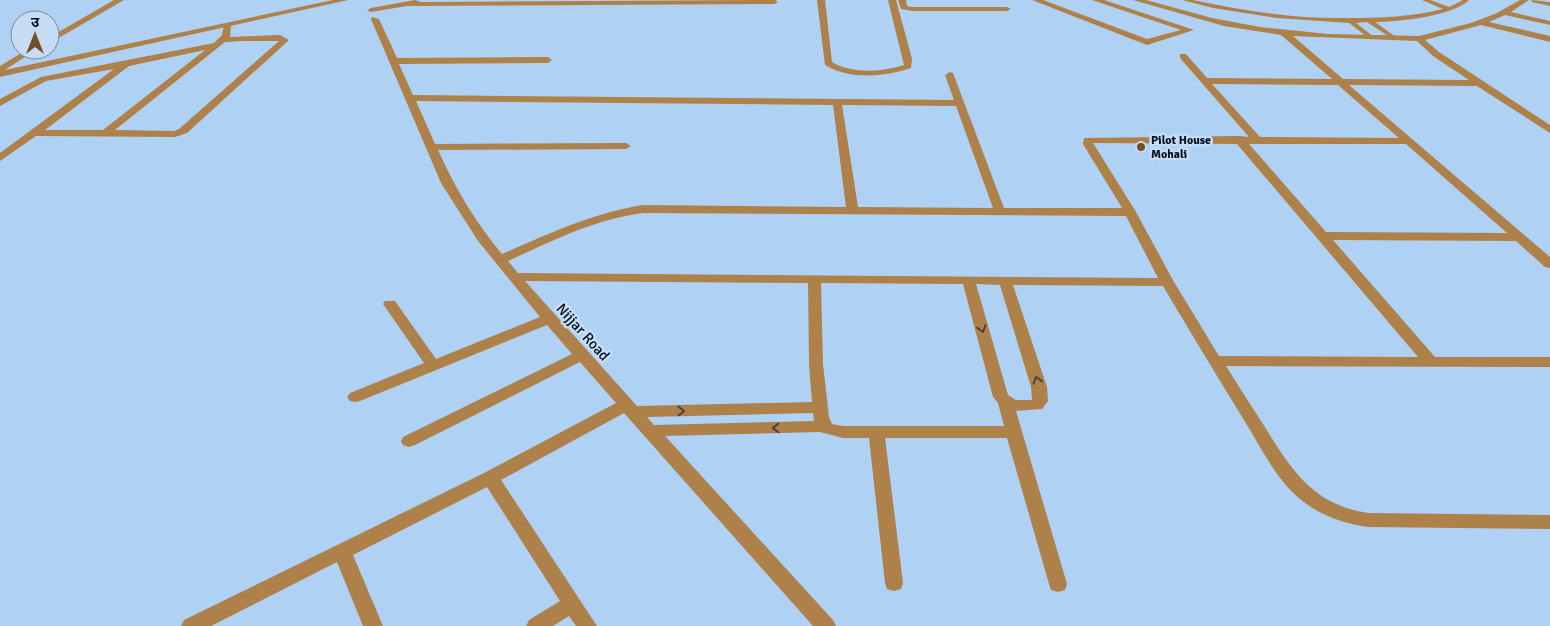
<svg xmlns="http://www.w3.org/2000/svg" width="1550" height="626" viewBox="0 0 1550 626" font-family="Signika,'Noto Sans Devanagari',sans-serif">
  <style>
    .lines { fill: none; stroke-linecap: round; stroke-linejoin: round }
    .service { fill: #af814a; fill-rule: evenodd }
    .minor { fill: #af814a; fill-rule: evenodd }
    .tertiary { fill: #af814a; fill-rule: evenodd }
    .oneway { stroke: #4f4234 }
    .poi-dot { fill: #715027; stroke: #c6dcf4; stroke-width: 2 }
    .labels { text-anchor: middle; stroke-width: 5; stroke-linejoin: round; paint-order: stroke }
    .far-poi-label { font-size: 12px; font-weight: bold; fill: #000e22; stroke: #c6dcf4; text-anchor: start }
    .street-label { font-size: 15px; fill: #000e22; stroke: #c6dcf4 }
  </style>
  <rect width="100%" height="100%" fill="#afd1f4"/>
  <g class="lines">
    <path class="service" d="M1182 0H1193C1244 11 1296 19 1348 18 1380 18 1412 17 1443 9L1422 0H1430L1449 7 1463 0H1469C1453 16 1398 22 1375 22L1396 37 1397 38 1394 40 1367 22 1356 23 1374 37V39H1370L1349 23 1277 18 1213 8Z"/>
    <g class="minor">
      <path d="M114 0H124L50 43V37Z"/>
      <path d="M415 0 421 2 775 0 778 2 774 4 407 6 371 12 367 10 371 8Z"/>
      <path d="M817 0H825L832 62C851 74 883 72 904 65L888 0H896L912 59 911 68C885 77 849 80 825 65Z"/>
      <path d="M898 0H906L907 6 912 7H1007L1011 9 1007 11H912L901 9Z"/>
      <path d="M1032 0H1043L1147 39 1181 30 1092 0H1104L1194 30 1147 45Z"/>
      <path d="M1133 0H1146L1212 18 1260 27 1328 34 1419 36 1471 23 1497 13 1520 0H1529L1511 12 1550 21V25L1505 15 1489 22 1550 36V42L1481 25 1425 40 1439 52 1550 125V133L1477 86 1349 85 1550 257V268L1545 267 1516 241 1333 240 1435 357H1550V367L1226 366C1238 385 1250 404 1263 424 1290 468 1313 506 1369 513L1550 515V529L1369 527C1344 524 1319 515 1300 499 1276 479 1263 451 1247 425 1218 378 1191 333 1163 286L1013 285 1047 387 1048 401 1042 409 1016 411 1067 584 1065 590 1058 592 1051 590 1049 584 1007 438H885L903 583 901 589 894 591 887 589 885 583 869 438H843L820 432 665 436 833 620 836 626H813L624 413 501 480 597 626H576L569 616 553 626H526L529 620 560 601 487 487 353 555 383 626H363L337 562 211 626H181L184 620 484 473 616 403 580 362 415 445 409 447 403 445 401 441 403 437 572 354 547 325 360 401 355 402 350 401 347 397 350 393 424 363 383 304 385 301H395L436 359 540 317 478 241 441 183 371 19 372 17 379 19 397 58 548 57 552 60 548 63 399 64 413 95 954 100 945 75 950 72 953 73 1004 208H1122L1083 144 1084 138 1239 136 1249 137 1180 58V54H1186L1207 78 1332 79 1281 35 1224 26ZM1293 36 1417 41 1433 56 1469 80 1343 79ZM1212 84 1338 85 1399 138 1260 137ZM416 101 833 105 846 207 643 205C593 213 548 234 502 254 476 223 455 188 438 150L626 149 631 146 626 143 435 144ZM842 105 956 106 993 208 858 207ZM1093 143 1237 144 1418 357 1219 356 1174 282 1136 212ZM1249 144H1406L1507 233 1326 232ZM643 213 1126 216 1158 278 518 273 508 261C552 241 595 219 643 213ZM525 281 808 283 809 364 812 402 637 406ZM821 283 963 284 993 397 998 403 1004 426H843L832 424 829 417 823 364ZM976 284 1000 285 1031 387 1032 400H1016L1008 395ZM813 413 814 421 654 425 647 417Z"/>
      <path d="M1531 0 1550 2V6L1532 2Z"/>
      <path d="M224 24 231 26 230 37 280 35 289 40 187 133 175 137 36 136 0 161V153L114 69 46 81 0 106V99L41 77 214 43 222 35ZM242 41H279L179 129 174 131 115 130 225 42ZM205 50 103 130H45L129 66Z"/>
      <path d="M26 50H36L0 73V66Z"/>
    </g>
    <path class="tertiary" d="M333 0H348L0 77V71Z"/>
  </g>
  <defs><path id="oneway-chevron" d="M-2-3.5L2.5 0L-2 3.5" fill="none" stroke-width="1.6" stroke-linecap="round" stroke-linejoin="round" transform="scale(1.25)"/></defs>
  <g class="oneway">
    <use href="#oneway-chevron" transform="translate(982 329) rotate(74)"/>
    <use href="#oneway-chevron" transform="translate(1037 380) rotate(-107)"/>
    <use href="#oneway-chevron" transform="translate(681 411) rotate(-1)"/>
    <use href="#oneway-chevron" transform="translate(776 428) rotate(178)"/>
  </g>
  <circle class="poi-dot" cx="1141" cy="147" r="5"/>
  <g class="labels">
    <g class="far-poi-label">
      <text x="1151" y="144">Pilot House<tspan x="1151" dy="14">Mohali</tspan></text>
    </g>
    <g class="street-label">
      <text transform="translate(583 332) rotate(48)" y="5">Nijjar Road</text>
    </g>
  </g>
  <g transform="translate(35 35)"><circle r="24" fill="#c6dcf4" stroke="#778aa0"/>
  <path d="M0-4L9 19L0 12L-9 19Z" fill="#715027"/>
  <text y="-8" font-size="14" font-weight="bold" text-anchor="middle" fill="#000e22">उ</text>
  </g>
</svg>
